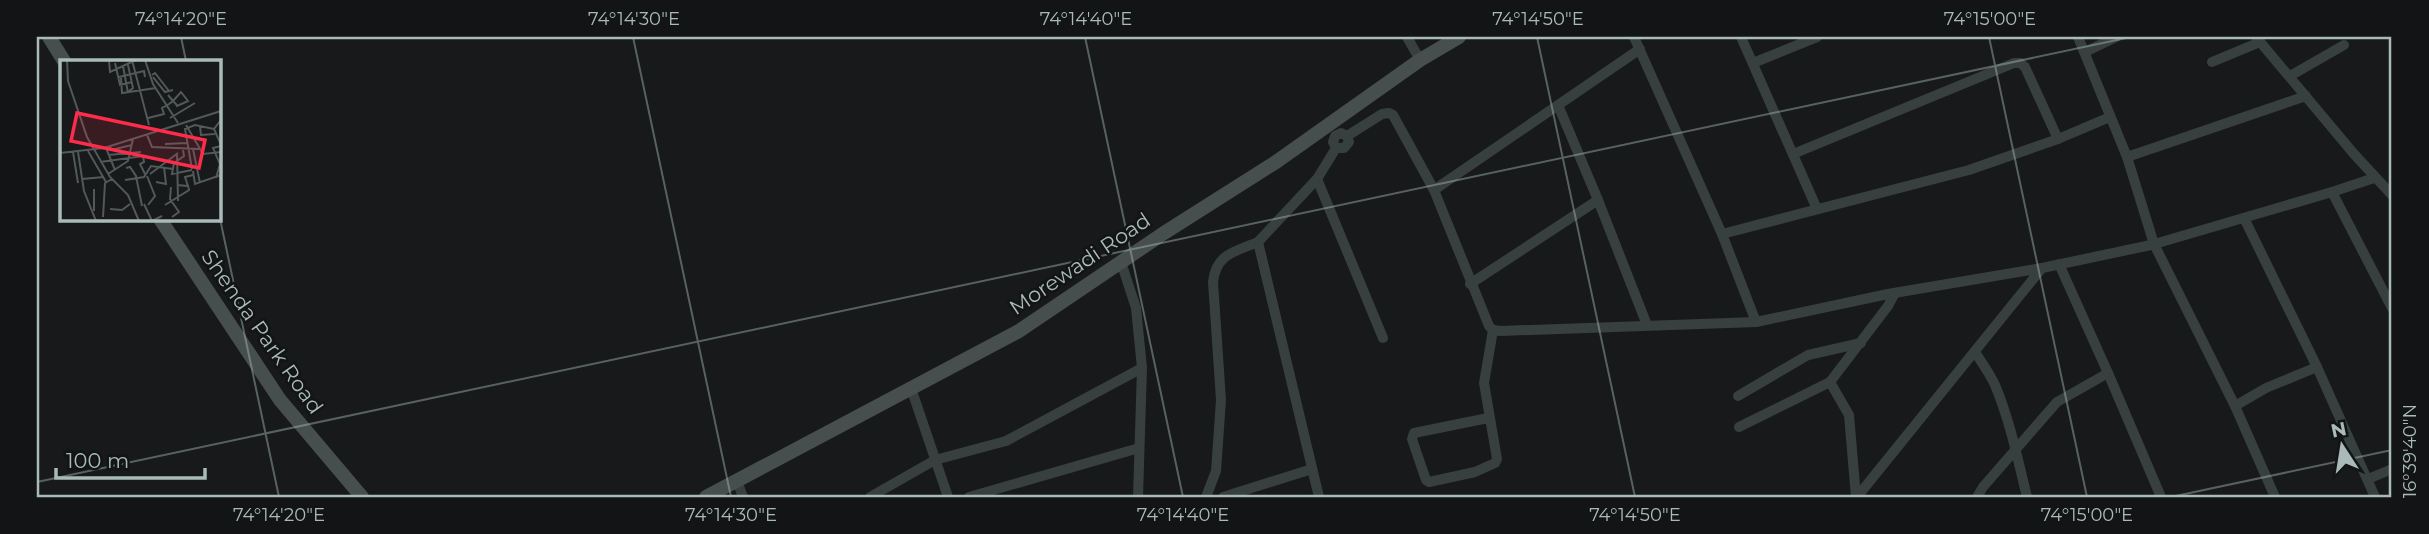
<svg xmlns="http://www.w3.org/2000/svg" width="2429" height="534" viewBox="0 0 2429 534" font-family="Montserrat,sans-serif">
  <style>
    .lines { fill: none; stroke-linecap: round; stroke-linejoin: round }
    .street { stroke: #383f3f; stroke-width: 10 }
    .secondary { stroke: #464f4e; stroke-width: 14 }
    .ticks { fill: none; stroke: #a9bab8; stroke-width: 2; stroke-opacity: 0.45 }
    .labels { text-anchor: middle; stroke-width: 5; stroke-linejoin: round; paint-order: stroke }
    .street-label { font-size: 21px; fill: #a9bab8; stroke: #121415 }
    .inset-road { fill: none; stroke: #515959; stroke-width: 2 }
    .view { fill: #fd2c4b; fill-opacity: 0.15; stroke: #fd2c4b; stroke-width: 3.5 }
    .inset-edge { fill: none; stroke: #a9bab8; stroke-width: 3.5 }
    .neatline { fill: none; stroke: #a9bab8; stroke-width: 2.5 }
    .ticks-label { font-size: 18px; text-anchor: middle; fill: #a9bab8 }
  </style>
  <rect width="100%" height="100%" fill="#17191a"/>
  <g class="lines">
    <g class="street">
      <path d="M1407 37 1420 60"/>
      <path d="M1634 37 1722 234 1756 322"/>
      <path d="M1741 37 1817 209"/>
      <path d="M2078 37 2127 157 2154 244 2235 406 2275 497"/>
      <path d="M2256 37 2354 154 2392 195"/>
      <path d="M2085 52 2116 37"/>
      <path d="M2212 62 2260 42"/>
      <path d="M1753 63 1817 37"/>
      <path d="M2290 76 2344 45"/>
      <path d="M1558 105 1598 200 1647 325"/>
      <path d="M1336 148H1344L1349 142 1347 136 1382 114 1389 113 1393 115 1434 190 1489 326 1493 330 1501 331 1756 322 1888 294 2042 268 2151 245 2332 192 2374 178"/>
      <path d="M1793 154 2014 63H2020L2025 67 2058 139"/>
      <path d="M2127 157 2306 96"/>
      <path d="M1317 179 1383 338"/>
      <path d="M1434 190 1640 49"/>
      <path d="M2332 192 2392 308"/>
      <path d="M2244 218 2317 367 2375 497"/>
      <path d="M1722 234 1969 170 2058 139 2110 117"/>
      <path d="M1121 262 1136 308 1142 368 1138 497"/>
      <path d="M1470 284 1598 200"/>
      <path d="M1975 352C1982 363 1990 374 1995 385 2010 421 2018 460 2027 497"/>
      <path d="M2108 373 2161 497"/>
      <path d="M1830 382 1849 415 1856 497"/>
      <path d="M911 388 948 497"/>
      <path d="M1738 396 1808 355 1861 343"/>
      <path d="M2235 406 2266 388 2317 367"/>
      <path d="M1488 418 1414 433 1412 439 1426 480 1429 482 1475 472 1495 463 1497 459 1484 383 1493 330"/>
      <path d="M1739 427 1830 382 1888 306 1895 293"/>
      <path d="M2368 479 2392 469"/>
      <path d="M737 481 743 497"/>
      <path d="M870 497 935 460 1006 441 1142 368"/>
      <path d="M969 497 1139 448"/>
      <path d="M1206 497 1216 471 1221 400 1213 282C1216 254 1234 252 1258 242"/>
      <path d="M1223 497 1312 469"/>
      <path d="M1319 497 1258 242 1317 179 1336 148 1333 142 1335 136 1341 133 1347 136"/>
      <path d="M1857 497 2042 268"/>
      <path d="M1977 497 1983 487 2057 402 2108 373 2059 264"/>
    </g>
    <g class="secondary">
      <path d="M49 37 64 61"/>
      <path d="M160 219 280 400 362 497"/>
      <path d="M706 497 1019 331 1164 233 1276 162 1420 60 1459 37"/>
    </g>
  </g>
  <path class="ticks" d="M181 37 186 61M633 37 731 497M1085 37 1183 497M1537 37 1635 497M1989 37 2087 497M219 214 279 497M37 482 2131 37M2171 497 2392 450"/>
  <g class="labels">
    <g class="street-label">
      <text transform="translate(1080 264) rotate(-34)" y="7">Morewadi Road</text>
      <text transform="translate(262 332) rotate(55)" y="7">Shenda Park Road</text>
    </g>
  </g>
  <g transform="translate(60 60)">
    <rect width="161" height="161" fill="#17191a"/>
    <path class="inset-road" d="M7 0 8 21 27 77 50 117 68 135 79 161M49 0 50 12 76 0M72 0 89 65M85 0 93 24 118 63M55 3 60 25 72 22M68 5 73 28 69 31M63 6 68 33M92 15 95 13 109 31M59 17 84 11 85 17M93 17 105 32 113 30M61 18 62 33 96 28M108 35 113 41 116 44 117 46 128 41 121 32 113 41 109 44M88 58 104 54 102 48 109 44M110 58 135 43M161 60 154 69 161 85M126 65 143 94 161 92M140 66 141 75 155 74M87 75 92 87 140 89M105 84 127 83M50 86 51 90 72 85M46 88 55 110M133 89 140 123M123 90 124 96 114 103 112 114 132 110M28 91 46 122M13 92 18 123M18 92 24 131 36 161M0 93 44 88 161 51M117 93 118 141M48 95 81 92M40 102 83 96 84 102 80 104 85 114M66 108 70 107 76 116 82 146M132 109 125 69 135 65 154 69M133 111 135 124 161 115M48 114 68 101 73 79M90 114 118 93M87 116 95 136 88 145M156 118 160 104 153 88 161 86M22 119 44 117M65 120 84 117 91 106 113 109M96 122 106 124 104 107M117 125 128 126 125 117 133 115M111 127 110 139 119 152 112 157M34 129V151M84 144 92 161 102 156M105 145 129 130 128 126M50 149 62 150 70 144M43 157 45 123 52 119"/>
    <path class="view" d="M17 53 145 80 139 108 11 81Z"/>
    <rect width="161" height="161" class="inset-edge"/>
  </g>
  <rect width="2429" height="534" fill="none" stroke="#121415" stroke-width="77"/>
  <g transform="translate(2342 446) rotate(348)" stroke="#121415" stroke-width="5" paint-order="stroke">
  <path d="M0-5L12 26L0 18L-12 26Z" fill="#a9bab8"/>
  <text y="-10" font-size="19" font-weight="bold" text-anchor="middle" fill="#a9bab8">N</text>
  </g>
  <path d="M56 468v10h149v-10" fill="none" stroke="#a9bab8" stroke-width="3.5"/>
  <text x="66" y="468" font-size="21" fill="#a9bab8" stroke="#121415" stroke-width="5" paint-order="stroke">100 m</text>
  <rect x="38" y="38" width="2352" height="458" class="neatline"/>
  <g class="ticks-label">
    <text x="181" y="25">74°14'20"E</text>
    <text x="634" y="25">74°14'30"E</text>
    <text x="1086" y="25">74°14'40"E</text>
    <text x="1538" y="25">74°14'50"E</text>
    <text x="1990" y="25">74°15'00"E</text>
    <text transform="translate(2410 451) rotate(-90)" y="6">16°39'40"N</text>
    <text x="279" y="521">74°14'20"E</text>
    <text x="731" y="521">74°14'30"E</text>
    <text x="1183" y="521">74°14'40"E</text>
    <text x="1635" y="521">74°14'50"E</text>
    <text x="2087" y="521">74°15'00"E</text>
  </g>
</svg>
